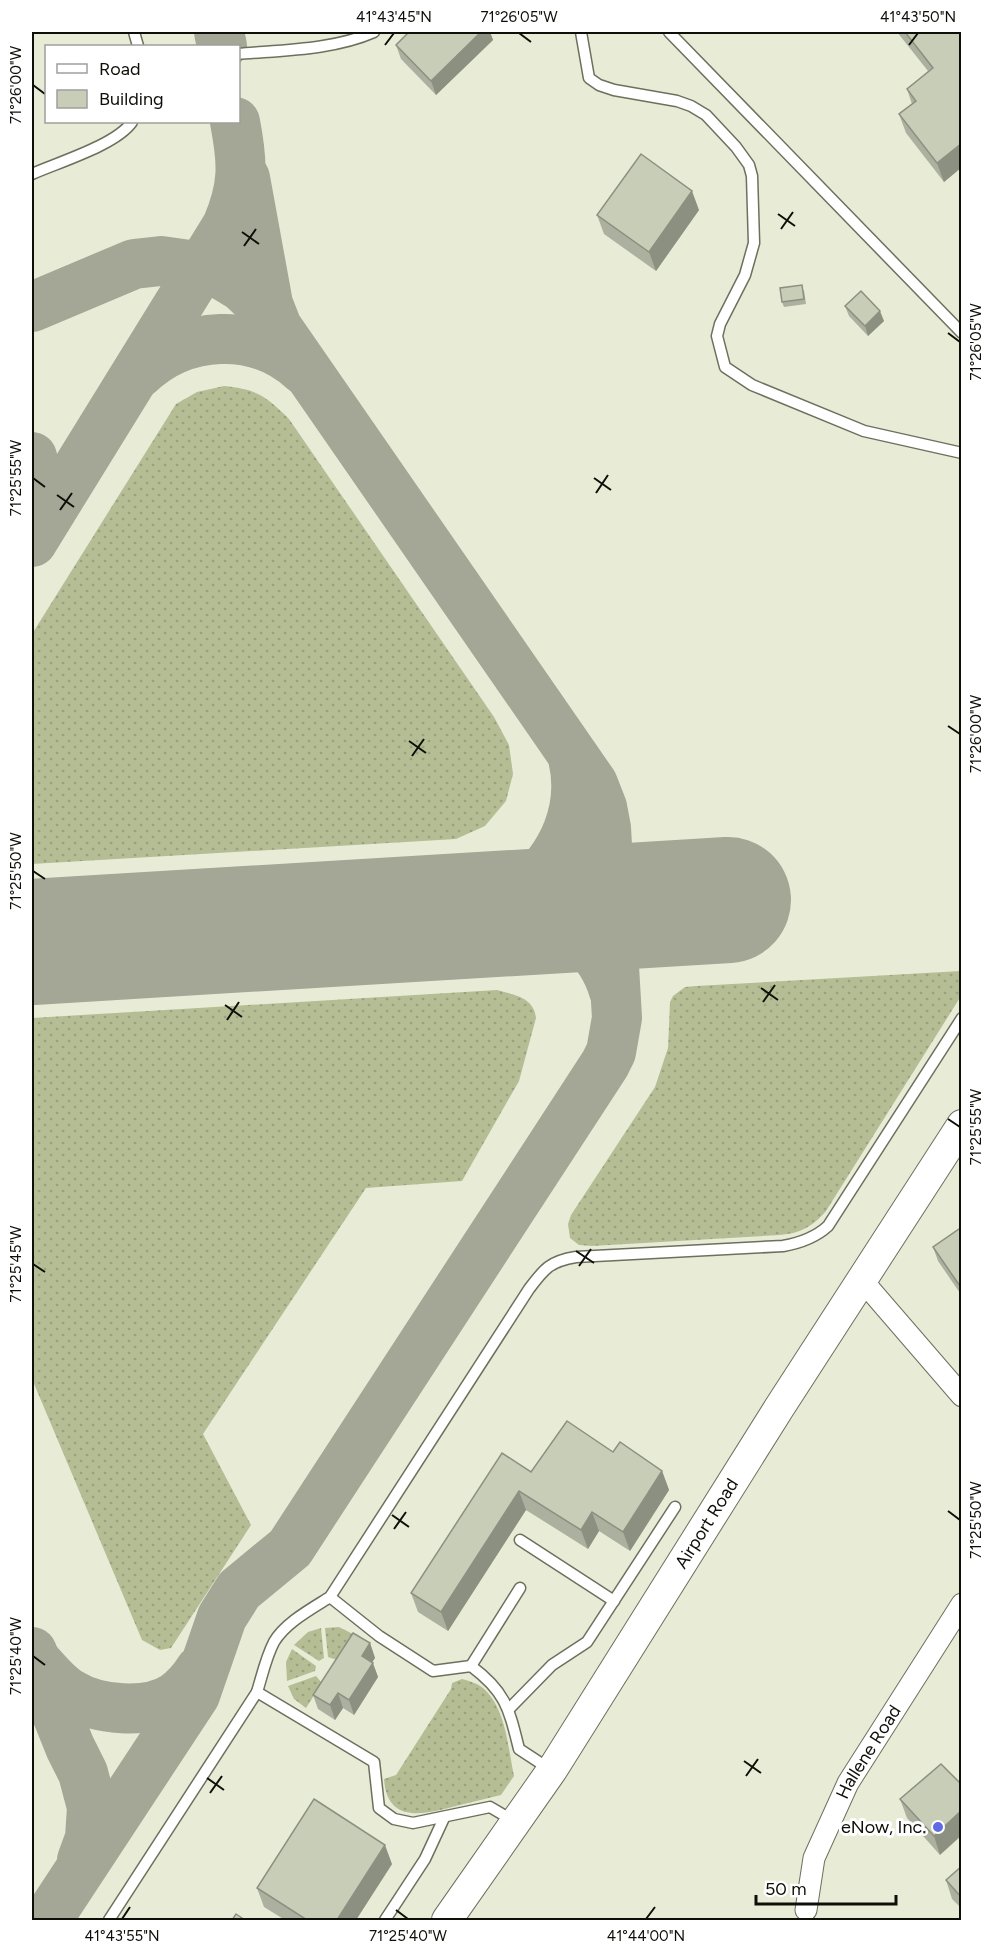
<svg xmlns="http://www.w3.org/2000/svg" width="993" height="1952" viewBox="0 0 993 1952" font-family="Figtree,sans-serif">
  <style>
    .grass { fill: url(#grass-dots) }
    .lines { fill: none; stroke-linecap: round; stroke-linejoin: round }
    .taxiway { stroke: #a4a696; stroke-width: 50 }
    .runway { stroke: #a4a696; stroke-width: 126 }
    .service-casing { stroke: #6c705d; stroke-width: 13 }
    .minor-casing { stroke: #6c705d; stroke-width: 23 }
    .secondary-casing { stroke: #6c705d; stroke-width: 32 }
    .service { stroke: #fff; stroke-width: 10 }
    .minor { stroke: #fff; stroke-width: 21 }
    .secondary { stroke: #fff; stroke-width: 30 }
    .wall { fill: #acb09e }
    .shaded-wall { fill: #8c9081 }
    .building { fill: #c8cdb8; stroke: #8c9081; stroke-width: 1.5 }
    .ticks { fill: none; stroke: #0e0f08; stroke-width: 2 }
    .poi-dot { fill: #606be3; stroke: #fff; stroke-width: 2 }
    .labels { text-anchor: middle; stroke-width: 6; stroke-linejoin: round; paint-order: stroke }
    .street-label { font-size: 18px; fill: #0e0f08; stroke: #fff }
    .poi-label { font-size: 18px; fill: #0e0f08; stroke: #fff; text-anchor: end }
    .neatline { fill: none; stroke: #0e0f08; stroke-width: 2 }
    .ticks-label { font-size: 15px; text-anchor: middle; fill: #0e0f08 }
  </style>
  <defs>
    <pattern id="grass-dots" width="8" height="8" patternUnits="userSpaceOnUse" patternTransform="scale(1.5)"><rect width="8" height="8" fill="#b5bd95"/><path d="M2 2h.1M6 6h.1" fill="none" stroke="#9aa17f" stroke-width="1.8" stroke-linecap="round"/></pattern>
  </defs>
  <rect width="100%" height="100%" fill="#e8ecd7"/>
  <g class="grass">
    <path d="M224 386C256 389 266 396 289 419L494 717 509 745 513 774 506 801 485 826 456 839 32 864V634L176 404 197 392Z"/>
    <path d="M961 971V996L826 1211C812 1227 801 1233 780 1235L592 1246 579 1245 570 1238 568 1224 571 1215 655 1087 668 1048 670 1002 673 996 685 987 696 986Z"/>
    <path d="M497 990C514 995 534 997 536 1018L519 1081 462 1181 366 1188 203 1434 251 1525 171 1648 160 1650 142 1640 32 1379V1018Z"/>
    <path d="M339 1627 353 1634 337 1660 328 1657 325 1628Z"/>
    <path d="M321 1628 324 1658 319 1661 294 1645 308 1632Z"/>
    <path d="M292 1649 316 1666 315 1671 287 1681 286 1662Z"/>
    <path d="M316 1676 322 1683 306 1708 294 1699 288 1686Z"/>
    <path d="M462 1679C469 1681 477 1683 483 1688 506 1708 508 1748 514 1776L501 1795C486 1799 471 1802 456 1806 426 1814 387 1825 384 1779L396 1775 451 1689 452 1683Z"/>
  </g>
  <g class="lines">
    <g class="taxiway">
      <path d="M219 32 222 46"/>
      <path d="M245 178 268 304 275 322"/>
      <path d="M32 307 134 264 161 261 203 267 224 276 242 287 263 307 593 784 602 807 606 828 617 1018 611 1052 605 1064 290 1548 239 1590 222 1617 195 1695 47 1920"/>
      <path d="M138 374C184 330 256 326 304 370"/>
      <path d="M32 457C39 482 39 507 32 532"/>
      <path d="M32 542 227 226C244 186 243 163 235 122"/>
      <path d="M517 913C565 926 599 940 614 991"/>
      <path d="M479 915C493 907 510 900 523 890 563 858 585 809 573 758"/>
      <path d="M32 1652 70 1747 83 1773 92 1807 90 1838 82 1860"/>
      <path d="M37 1662C47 1673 58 1687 71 1694 97 1710 147 1715 175 1697 185 1690 193 1681 200 1670"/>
    </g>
    <path class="runway" d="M32 942 728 900"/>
    <g class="service-casing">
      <g id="service">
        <path d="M134 32 138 46"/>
        <path d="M581 32 589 78 599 85 614 90 677 101 691 106 706 115 736 147 749 165 752 176 754 243 745 275 720 324 717 336 725 367 752 385 864 431 962 453"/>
        <path d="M669 32 962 333"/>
        <path d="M238 54C283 50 333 50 374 32"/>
        <path d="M32 174C59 162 116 145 132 122"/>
        <path d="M520 1540 614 1601"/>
        <path d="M330 1597 379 1636 433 1671 471 1666C506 1692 509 1709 519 1749L551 1770"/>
        <path d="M471 1666 520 1588"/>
        <path d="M257 1692 374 1762 379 1808 394 1819 413 1823 490 1807 514 1821"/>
        <path d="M509 1709 552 1665 587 1642 675 1507"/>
        <path d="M109 1920 257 1692C262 1676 266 1657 274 1642 285 1623 311 1609 330 1597L529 1289C544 1269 550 1261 576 1257L783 1246C800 1243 815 1238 828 1226L962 1018"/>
        <path d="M385 1920 425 1859 444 1818"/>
      </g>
    </g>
    <g class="minor-casing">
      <g id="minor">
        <path d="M861 1279 962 1396"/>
        <path id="s1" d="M806 1910 814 1858 848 1783 962 1604"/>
      </g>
    </g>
    <g class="secondary-casing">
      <g id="secondary">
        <path id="s2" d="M447 1920 552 1770 779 1408 962 1125"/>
      </g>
    </g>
    <use href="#service" class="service"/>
    <use href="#minor" class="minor"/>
    <use href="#secondary" class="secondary"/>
  </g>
  <g class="wall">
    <path d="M409 32H490L493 40 436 95 401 59 396 45Z"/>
    <path d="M897 32H962V167L944 182 906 133 899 114 912 104 907 89 928 71Z"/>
    <path d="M699 210 656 271 604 234 597 215Z"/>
    <path d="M804 290 806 304 784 307 782 302Z"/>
    <path d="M845 306 884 321 868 336 849 316Z"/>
    <path d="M962 1227V1296L938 1261 933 1247Z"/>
    <path d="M613 1452 662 1471 669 1490 630 1551 599 1531 588 1549 526 1510 448 1631 418 1612 411 1593 531 1472Z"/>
    <path d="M370 1643 375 1658 372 1662 378 1677 354 1715 343 1708 335 1720 318 1709 313 1695Z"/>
    <path d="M941 1764 940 1855 907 1818 900 1799Z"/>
    <path d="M392 1864 356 1920H285L264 1907 257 1888Z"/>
    <path d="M962 1866V1909L952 1899 946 1880Z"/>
  </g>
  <g class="shaded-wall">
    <path d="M481 32H490L493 40 436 95 431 81Z"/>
    <path d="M962 143V167L944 182 937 163Z"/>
    <path d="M692 191 699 210 656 271 649 252Z"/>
    <path d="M880 311 884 321 868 336 865 326Z"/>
    <path d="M662 1471 669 1490 630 1551 623 1532Z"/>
    <path d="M519 1491 526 1510 448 1631 441 1612Z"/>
    <path d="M592 1512 599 1531 588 1549 581 1530Z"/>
    <path d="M370 1643 375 1658 367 1670 362 1656Z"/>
    <path d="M373 1663 378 1677 354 1715 349 1700Z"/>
    <path d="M338 1693 343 1708 335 1720 330 1705Z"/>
    <path d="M962 1810V1835L940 1855 934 1836Z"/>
    <path d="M385 1845 392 1864 356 1920H337Z"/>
  </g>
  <g class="building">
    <path d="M409 32H481L431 81 396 45Z"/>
    <path d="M905 32H962V143L937 163 899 114 916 101 907 89 933 68Z"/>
    <path d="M641 154 692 191 649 252 597 215Z"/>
    <path d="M802 285 804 299 782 302 780 288Z"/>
    <path d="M861 291 880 311 865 326 845 306Z"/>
    <path d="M962 1227V1289L933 1247Z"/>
    <path d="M567 1421 613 1452 620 1442 662 1471 623 1532 592 1512 581 1530 519 1491 441 1612 411 1593 502 1453 531 1472Z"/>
    <path d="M353 1633 370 1643 362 1656 373 1663 349 1700 338 1693 330 1705 313 1695Z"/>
    <path d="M941 1764 962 1785V1810L934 1836 900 1799Z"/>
    <path d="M314 1799 385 1845 337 1920H307L257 1888Z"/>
    <path d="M962 1866V1898L946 1880Z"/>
    <path d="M236 1914 245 1920H232Z"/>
  </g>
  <path class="ticks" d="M519 33 531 42M385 45 394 33M909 45 918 33M33 85 45 94M778 214 795 226M781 229 793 212M242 232 259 244M244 246 256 229M948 333 960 342M33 478 45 487M594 478 611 490M596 493 608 475M57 495 74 507M60 510 72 493M948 726 960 734M409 741 426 753M412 756 424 739M33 871 45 879M761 988 778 1000M763 1002 775 985M225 1005 242 1017M227 1020 239 1002M948 1119 960 1127M576 1251 594 1263M33 1264 45 1272M579 1266 591 1249M948 1511 960 1520M392 1515 409 1527M394 1529 406 1512M33 1656 45 1665M744 1761 761 1773M746 1776 758 1759M207 1778 224 1790M210 1793 222 1776M396 1910 408 1919M122 1919 130 1907M646 1919 655 1907"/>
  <circle class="poi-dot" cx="938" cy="1827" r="6"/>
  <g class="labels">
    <g class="street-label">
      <text dy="6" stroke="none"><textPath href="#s2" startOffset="474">Airport Road</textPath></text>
      <text dy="6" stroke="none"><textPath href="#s1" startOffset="172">Hallene Road</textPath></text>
    </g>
    <g class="poi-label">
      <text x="926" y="1833">eNow, Inc.</text>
    </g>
  </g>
  <rect width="993" height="1952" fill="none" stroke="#ffffff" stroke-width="66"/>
  <rect x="45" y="45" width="195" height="78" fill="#ffffff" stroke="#9f9f9c" stroke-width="1.5"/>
  <rect x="57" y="64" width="30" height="9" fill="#ffffff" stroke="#9f9f9c" stroke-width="1.5"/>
  <text x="99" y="75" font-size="18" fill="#0e0f08">Road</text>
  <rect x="57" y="90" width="30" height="18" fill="#c8cdb8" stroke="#9f9f9c" stroke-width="1.5"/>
  <text x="99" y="105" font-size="18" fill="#0e0f08">Building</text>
  <path d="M756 1895v9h140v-9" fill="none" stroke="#0e0f08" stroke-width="3"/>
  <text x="765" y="1895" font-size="18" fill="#0e0f08" stroke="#ffffff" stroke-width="4.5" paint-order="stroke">50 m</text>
  <rect x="33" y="33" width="927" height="1886" class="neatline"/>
  <g class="ticks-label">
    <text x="394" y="22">41°43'45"N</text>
    <text x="519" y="22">71°26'05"W</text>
    <text x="918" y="22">41°43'50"N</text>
    <text transform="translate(16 85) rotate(-90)" y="5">71°26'00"W</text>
    <text transform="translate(976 342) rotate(-90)" y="5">71°26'05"W</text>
    <text transform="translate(16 478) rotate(-90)" y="5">71°25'55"W</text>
    <text transform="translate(976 734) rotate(-90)" y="5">71°26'00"W</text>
    <text transform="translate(16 871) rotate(-90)" y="5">71°25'50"W</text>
    <text transform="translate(976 1127) rotate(-90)" y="5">71°25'55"W</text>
    <text transform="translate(16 1264) rotate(-90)" y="5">71°25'45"W</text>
    <text transform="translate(976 1520) rotate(-90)" y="5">71°25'50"W</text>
    <text transform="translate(16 1656) rotate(-90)" y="5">71°25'40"W</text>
    <text x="122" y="1941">41°43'55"N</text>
    <text x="408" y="1941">71°25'40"W</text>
    <text x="646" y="1941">41°44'00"N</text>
  </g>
</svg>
